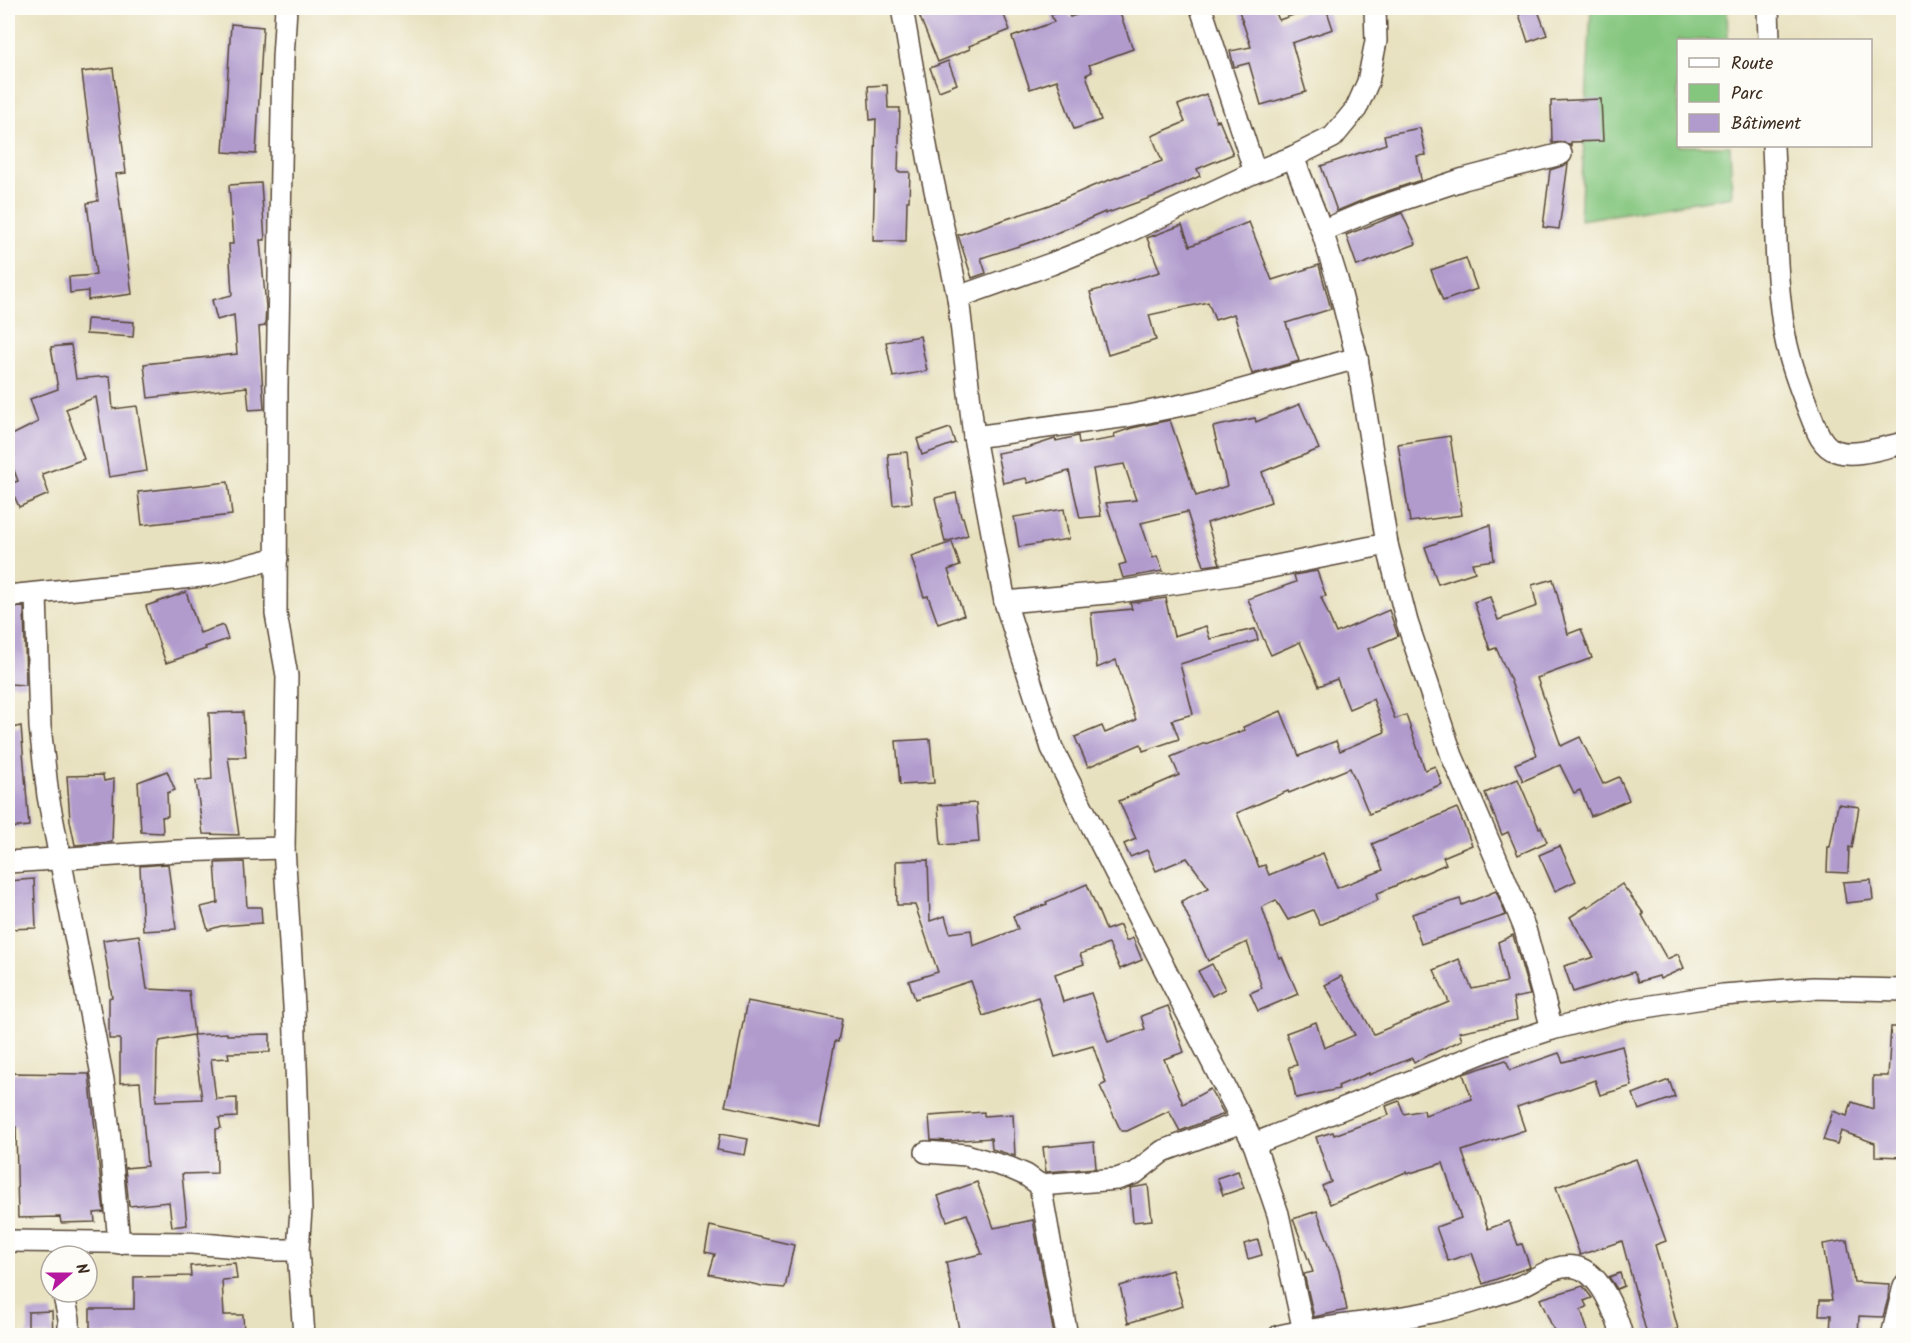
<svg xmlns="http://www.w3.org/2000/svg" width="1911" height="1343" viewBox="0 0 1911 1343" font-family="Kalam,sans-serif">
  <style>
    .green { fill: #84c67e; stroke: #60784e; stroke-width: 1.5 }
    .building { fill: #b19bcd; fill-rule: evenodd }
    .lines { fill: none; stroke-linecap: round; stroke-linejoin: round }
    .minor-casing { stroke: #554536; stroke-width: 24 }
    .minor { stroke: #fff; stroke-width: 21 }
  </style>
  <rect width="100%" height="100%" fill="#fdfcf7"/>
  <filter id="ink" filterUnits="userSpaceOnUse"><feTurbulence type="fractalNoise" baseFrequency=".0167" numOctaves="2"/><feDisplacementMap in="SourceGraphic" scale="12" xChannelSelector="R" yChannelSelector="G"/><feConvolveMatrix kernelMatrix="1 2 1 2 8 2 1 2 1" color-interpolation-filters="sRGB"/></filter>
  <filter id="wash" filterUnits="userSpaceOnUse"><feTurbulence type="fractalNoise" baseFrequency=".008" numOctaves="4" result="noise"/><feDisplacementMap in="SourceGraphic" scale="24" xChannelSelector="R" yChannelSelector="G"/><feGaussianBlur stdDeviation="1.35" result="paint"/><feColorMatrix in="noise" values="0 0 0 0 0 0 0 0 0 0 0 0 0 0 0 0 0 1.4 0 .05"/><feComposite in="paint" operator="in"/></filter>
  <g filter="url(#wash)">
    <rect width="100%" height="100%" fill="#e8e1bf"/>
    <path class="green" d="M1591 8H1727L1728 40H1678V146H1730L1732 196 1580 220Z"/>
    <g id="blocks">
      <g class="building">
        <path d="M938 8H1001L1010 30 969 46 970 49 938 62 919 15Z"/>
        <path d="M1097 8H1118L1133 49 1089 65 1092 72 1086 75 1101 120 1074 129 1057 80 1030 89 1012 37 1054 22 1051 15 1066 9 1070 17Z"/>
        <path d="M1249 8H1274L1279 20 1313 8H1326L1333 29 1292 43 1306 92 1261 105 1249 63 1234 67 1230 51 1251 47 1239 11Z"/>
        <path d="M1528 8H1537L1547 35 1528 42 1518 11Z"/>
        <path d="M231 24 263 27 256 154 223 152Z"/>
        <path d="M948 61 957 84 939 91 930 68Z"/>
        <path d="M113 68 126 173 116 174 132 294 88 300V291L70 293 69 277 96 275 87 203 98 201 82 72Z"/>
        <path d="M887 85 888 108H900L898 172H910L909 201H907L906 241H873L876 119 870 120 868 86Z"/>
        <path d="M1206 94 1216 121 1219 120 1233 154 1197 169 1200 176 1158 195 1105 214V212L1047 237 981 258 986 273 972 278 958 235 1049 205 1093 186 1162 161 1152 136 1185 122 1178 105Z"/>
        <path d="M1601 99 1603 141 1571 142V146L1564 142 1552 143 1551 101Z"/>
        <path d="M1420 128 1426 155 1417 156 1421 180 1370 197 1337 211 1321 166 1386 144 1384 135Z"/>
        <path d="M1568 164 1559 229 1543 227 1550 170Z"/>
        <path d="M261 183 265 240H260L266 307 265 326 259 327 264 409 249 410 247 387 148 398 144 364 237 354 234 315 217 320 212 300 232 295 229 244H233L229 185Z"/>
        <path d="M1402 213 1416 244 1357 266 1346 235Z"/>
        <path d="M1249 222 1272 280 1319 265 1331 309 1286 323 1299 361 1252 374 1234 314 1215 320 1208 302 1149 315 1156 340 1108 355 1090 292 1160 272 1147 238 1182 225 1190 246Z"/>
        <path d="M1466 258 1477 289 1443 301 1431 270Z"/>
        <path d="M87 319 134 322 133 337 86 334Z"/>
        <path d="M920 336 927 371 893 377 886 342Z"/>
        <path d="M71 345 76 379 110 376 113 409 137 406 147 471 109 477 96 397 66 409 84 459 42 474 49 494 19 507 9 484 18 481 8 454V437L38 422 30 399 58 389 51 347Z"/>
        <path d="M1300 404 1319 449 1262 472 1271 502 1207 523 1220 564 1204 566 1187 512 1141 523 1153 558 1157 556 1163 571 1123 578 1119 565 1126 563 1106 503 1136 500 1124 464 1093 469 1101 516 1080 518 1069 471 1028 483 1026 478 1003 483 997 453 1027 448 1055 439 1056 441 1078 436 1079 444 1115 438 1114 434 1132 428 1170 420 1196 496 1227 486 1213 427 1255 418 1256 422Z"/>
        <path d="M950 428 955 443 922 455 917 439Z"/>
        <path d="M1450 436 1462 515 1410 522 1398 444Z"/>
        <path d="M907 452 912 503 893 505 888 454Z"/>
        <path d="M228 482 232 515 142 525 138 492Z"/>
        <path d="M956 493 961 517H963L968 535 945 542 935 498Z"/>
        <path d="M1064 509 1069 539 1019 547 1014 517Z"/>
        <path d="M1490 525 1494 560 1472 563 1475 572 1438 584 1425 547Z"/>
        <path d="M952 542 960 566 948 570 964 615 938 624 928 596 924 597 911 556Z"/>
        <path d="M1317 571 1326 596 1321 597 1336 633 1389 610 1398 636 1368 649 1395 719 1406 715 1425 770 1435 766 1442 784 1369 814 1350 768 1289 793 1288 791 1237 813 1259 867 1265 865 1269 875 1323 853 1337 888 1383 870 1372 844 1457 808 1472 845 1443 857 1446 864 1376 894 1378 900 1320 925 1313 910 1288 920 1276 900 1262 907 1279 958 1282 957 1298 994 1258 1011 1250 993 1262 988 1247 942 1208 961 1181 901 1209 888 1187 858 1156 871 1147 850 1130 857 1124 844 1136 839 1119 801 1179 775 1171 757 1205 743V744L1245 730 1243 727 1281 711 1299 756 1336 741 1340 751 1385 732 1373 699 1349 709 1337 679 1319 686 1300 642 1271 655 1263 638 1248 599 1296 582 1294 575Z"/>
        <path d="M1553 579 1568 634 1581 629 1592 658 1537 678 1561 746 1580 737 1603 784 1619 777 1629 800 1591 816 1580 790 1574 793 1560 765 1523 781 1515 764 1537 755 1510 679 1496 648 1490 650 1474 602 1490 597 1498 620 1537 606 1532 585Z"/>
        <path d="M186 592 200 633 223 625 228 639 205 647 206 649 166 663 146 606Z"/>
        <path d="M1166 598 1167 602H1166L1174 636 1206 626 1210 639 1255 629 1258 640 1180 664 1193 714 1172 720 1179 739 1143 751 1141 744 1088 767 1075 737 1102 726 1105 733 1136 720 1116 660 1097 668 1091 613 1132 609 1130 603Z"/>
        <path d="M24 607 26 685 8 684V608Z"/>
        <path d="M243 712 246 757H228L239 835 203 834 196 781 212 779 209 713Z"/>
        <path d="M21 726 29 826 8 828V729Z"/>
        <path d="M930 739 934 783 900 785 896 741Z"/>
        <path d="M167 771 175 790 167 793 168 816 162 817 163 833 141 832 138 782Z"/>
        <path d="M103 775 104 781 114 779 112 842 75 845 70 821 67 776Z"/>
        <path d="M1518 779 1539 828 1541 827 1547 842 1518 855 1508 832 1502 835 1485 793Z"/>
        <path d="M976 803 979 842 941 845 938 805Z"/>
        <path d="M1838 804 1859 807 1852 848 1849 847 1848 873 1827 872 1828 847H1830Z"/>
        <path d="M1560 846 1576 881 1555 891 1539 855Z"/>
        <path d="M928 860 930 921 945 916 950 933 971 930 973 946 1018 929 1013 916 1047 904 1046 902 1087 884 1106 930 1120 925 1126 941 1133 938 1142 960 1120 969 1109 944 1080 954 1084 964 1055 974 1063 1002 1091 993 1108 1042 1145 1029 1141 1016 1168 1006 1184 1052 1164 1059 1183 1104 1210 1089 1224 1114 1180 1131 1169 1111 1127 1131H1121L1100 1086 1106 1083 1093 1046 1055 1057 1038 997 983 1016 971 981 915 999 909 981 938 972 915 905H897L896 861Z"/>
        <path d="M244 862 247 907H261L262 923 221 926 208 930 201 907 218 903 215 863Z"/>
        <path d="M168 864 176 929 143 931 140 866Z"/>
        <path d="M34 879 36 928 8 929V881Z"/>
        <path d="M1871 880 1873 900 1846 903 1843 882Z"/>
        <path d="M1622 884 1644 914 1642 915 1667 959 1678 954 1684 968 1660 979 1659 976 1638 982 1634 972 1573 992 1564 966 1594 957 1570 917 1587 906 1588 907Z"/>
        <path d="M1496 891 1506 915 1421 944 1412 914 1460 899 1462 905Z"/>
        <path d="M139 935 147 989 189 991 194 1035 227 1033V1035L270 1034V1052L228 1053 229 1058 211 1059 216 1099 237 1098V1117L219 1118 221 1128 216 1129 217 1173 182 1174 187 1225 172 1227 169 1202 129 1206 125 1168 147 1166 140 1082 120 1083V1039H109V998L112 997 103 940ZM193 1035 202 1099 156 1101 157 1051 160 1041Z"/>
        <path d="M1513 935 1530 995 1513 998 1517 1020 1459 1032 1462 1040 1414 1062 1412 1058 1369 1075V1073L1338 1086 1339 1089 1296 1098 1289 1067 1297 1065 1286 1033 1316 1022 1324 1048 1355 1035 1325 985 1341 976 1374 1034 1449 1002 1434 970 1459 959 1472 989 1507 982 1498 942Z"/>
        <path d="M1212 964 1225 989 1212 996 1198 971Z"/>
        <path d="M747 1001 842 1019 838 1042 835 1041 819 1126 725 1106 730 1085 731 1086Z"/>
        <path d="M1891 1027H1904V1080L1901 1122 1904 1123V1157L1875 1156V1143L1841 1131 1837 1144 1823 1140 1833 1111 1847 1116 1852 1102 1873 1109V1076H1888Z"/>
        <path d="M1622 1046 1632 1086 1600 1095 1595 1080 1517 1107 1525 1130 1462 1151 1488 1229 1509 1221 1518 1245 1522 1244 1530 1267 1483 1284 1472 1253 1448 1261 1436 1227 1461 1218 1443 1163 1407 1174 1406 1172 1330 1204 1322 1186 1331 1182 1316 1137 1333 1132 1334 1135 1389 1115 1386 1106 1399 1101 1404 1114 1424 1110 1425 1115 1472 1099 1463 1074 1506 1060 1510 1070 1559 1053 1563 1062Z"/>
        <path d="M8 1073 89 1074 104 1212 94 1213 95 1222 61 1223 60 1217 18 1218 16 1127H8Z"/>
        <path d="M1669 1080 1675 1097 1639 1110 1633 1094Z"/>
        <path d="M984 1112V1116L1013 1114 1015 1156 992 1149 991 1138 949 1141 931 1140 929 1116Z"/>
        <path d="M720 1134 748 1139 745 1155 717 1150Z"/>
        <path d="M1094 1142 1096 1168 1046 1172 1043 1147Z"/>
        <path d="M1636 1159 1666 1241 1655 1245 1678 1329 1654 1335H1647L1622 1241 1580 1255 1556 1187Z"/>
        <path d="M1238 1171 1244 1188 1223 1195 1217 1178Z"/>
        <path d="M977 1182 994 1228 1033 1220 1054 1335H960L946 1262 982 1254 967 1214 947 1221 938 1196Z"/>
        <path d="M1148 1185 1152 1220 1133 1222 1130 1188Z"/>
        <path d="M1317 1211 1339 1271 1347 1310 1314 1317 1304 1274 1313 1272 1293 1219Z"/>
        <path d="M710 1226 794 1245 785 1288 762 1286 709 1274 715 1254 705 1252Z"/>
        <path d="M1258 1240 1262 1255 1248 1259 1244 1244Z"/>
        <path d="M1847 1240 1854 1282 1889 1284 1888 1299 1883 1317 1859 1316 1858 1335H1830L1831 1315H1819L1820 1300H1832L1823 1244Z"/>
        <path d="M235 1263 237 1279 222 1280 224 1315H243L244 1335H90V1309H134V1277L191 1276 190 1266Z"/>
        <path d="M1172 1270 1183 1306 1128 1323 1120 1286Z"/>
        <path d="M1620 1273 1624 1286 1617 1289 1609 1277Z"/>
        <path d="M1583 1286 1592 1298 1584 1301 1587 1307 1581 1310 1589 1335H1556L1540 1299Z"/>
        <path d="M52 1311 53 1335H28V1312Z"/>
      </g>
    </g>
  </g>
  <g filter="url(#ink)">
    <use href="#blocks" fill-opacity="0" stroke="#554536" stroke-width="1.5"/>
    <g class="lines">
      <g class="minor-casing">
        <g id="minor">
          <path d="M286 8 283 58 277 386 276 614 287 676 284 848 294 1006 301 1210 298 1250 304 1336"/>
          <path d="M902 8 929 162 958 297 974 437 1005 602 1052 748 1254 1144 1278 1214 1305 1336"/>
          <path d="M1201 8 1255 172"/>
          <path d="M1768 8 1769 40"/>
          <path d="M1773 146C1776 205 1774 265 1783 324 1787 354 1798 383 1809 411 1815 425 1820 446 1836 451 1854 458 1885 447 1904 443"/>
          <path d="M1293 157 1322 231 1337 279 1357 358 1387 544 1407 622 1452 756 1499 865 1525 929 1552 1029"/>
          <path d="M1322 231 1374 209 1464 179 1561 154"/>
          <path d="M958 297 1051 264 1104 243 1255 172 1293 157 1333 137 1356 109 1368 82 1376 41 1375 8"/>
          <path d="M974 437 1128 416 1202 401 1357 358"/>
          <path d="M36 594 40 727 48 796 103 1080 110 1140 119 1243"/>
          <path d="M8 596 211 575 277 558"/>
          <path d="M1005 602 1118 592 1236 574 1387 544"/>
          <path d="M8 862 178 851 284 848"/>
          <path d="M1254 1144 1499 1046 1552 1029 1626 1010 1723 995 1813 988 1904 990"/>
          <path d="M926 1152 966 1155 1010 1168 1026 1175 1040 1185 1067 1336"/>
          <path d="M1040 1185 1117 1179 1135 1173 1163 1151 1242 1122"/>
          <path d="M8 1241 192 1243 271 1250H298"/>
          <path d="M63 1292 69 1319V1336"/>
          <path d="M1279 1336C1346 1322 1416 1321 1481 1299 1493 1296 1504 1292 1516 1288 1535 1281 1554 1263 1575 1267 1601 1272 1616 1314 1622 1336"/>
          <path d="M1892 1336 1904 1286"/>
        </g>
      </g>
      <use href="#minor" class="minor"/>
    </g>
  </g>
  <rect width="1911" height="1343" fill="none" stroke="#fdfcf7" stroke-width="30"/>
  <rect x="1677" y="39" width="195" height="108" fill="#fdfcf7" stroke="#afa8a0" stroke-width="1.5"/>
  <rect x="1689" y="58" width="30" height="9" fill="#ffffff" stroke="#afa8a0" stroke-width="1.5"/>
  <text x="1731" y="69" font-size="18" fill="#3b2a1e">Route</text>
  <rect x="1689" y="84" width="30" height="18" fill="#84c67e" stroke="#afa8a0" stroke-width="1.5"/>
  <text x="1731" y="99" font-size="18" fill="#3b2a1e">Parc</text>
  <rect x="1689" y="114" width="30" height="18" fill="#b19bcd" stroke="#afa8a0" stroke-width="1.5"/>
  <text x="1731" y="129" font-size="18" fill="#3b2a1e">Bâtiment</text>
  <g transform="translate(69 1274) rotate(69)"><circle r="28" fill="#fdfcf7" stroke="#afa8a0" stroke-width="1.5"/>
  <path d="M0-4.5L10 22L0 15L-10 22Z" fill="#b5179e"/>
  <text y="-9" font-size="16" font-weight="bold" text-anchor="middle" fill="#3b2a1e">N</text>
  </g>
</svg>
